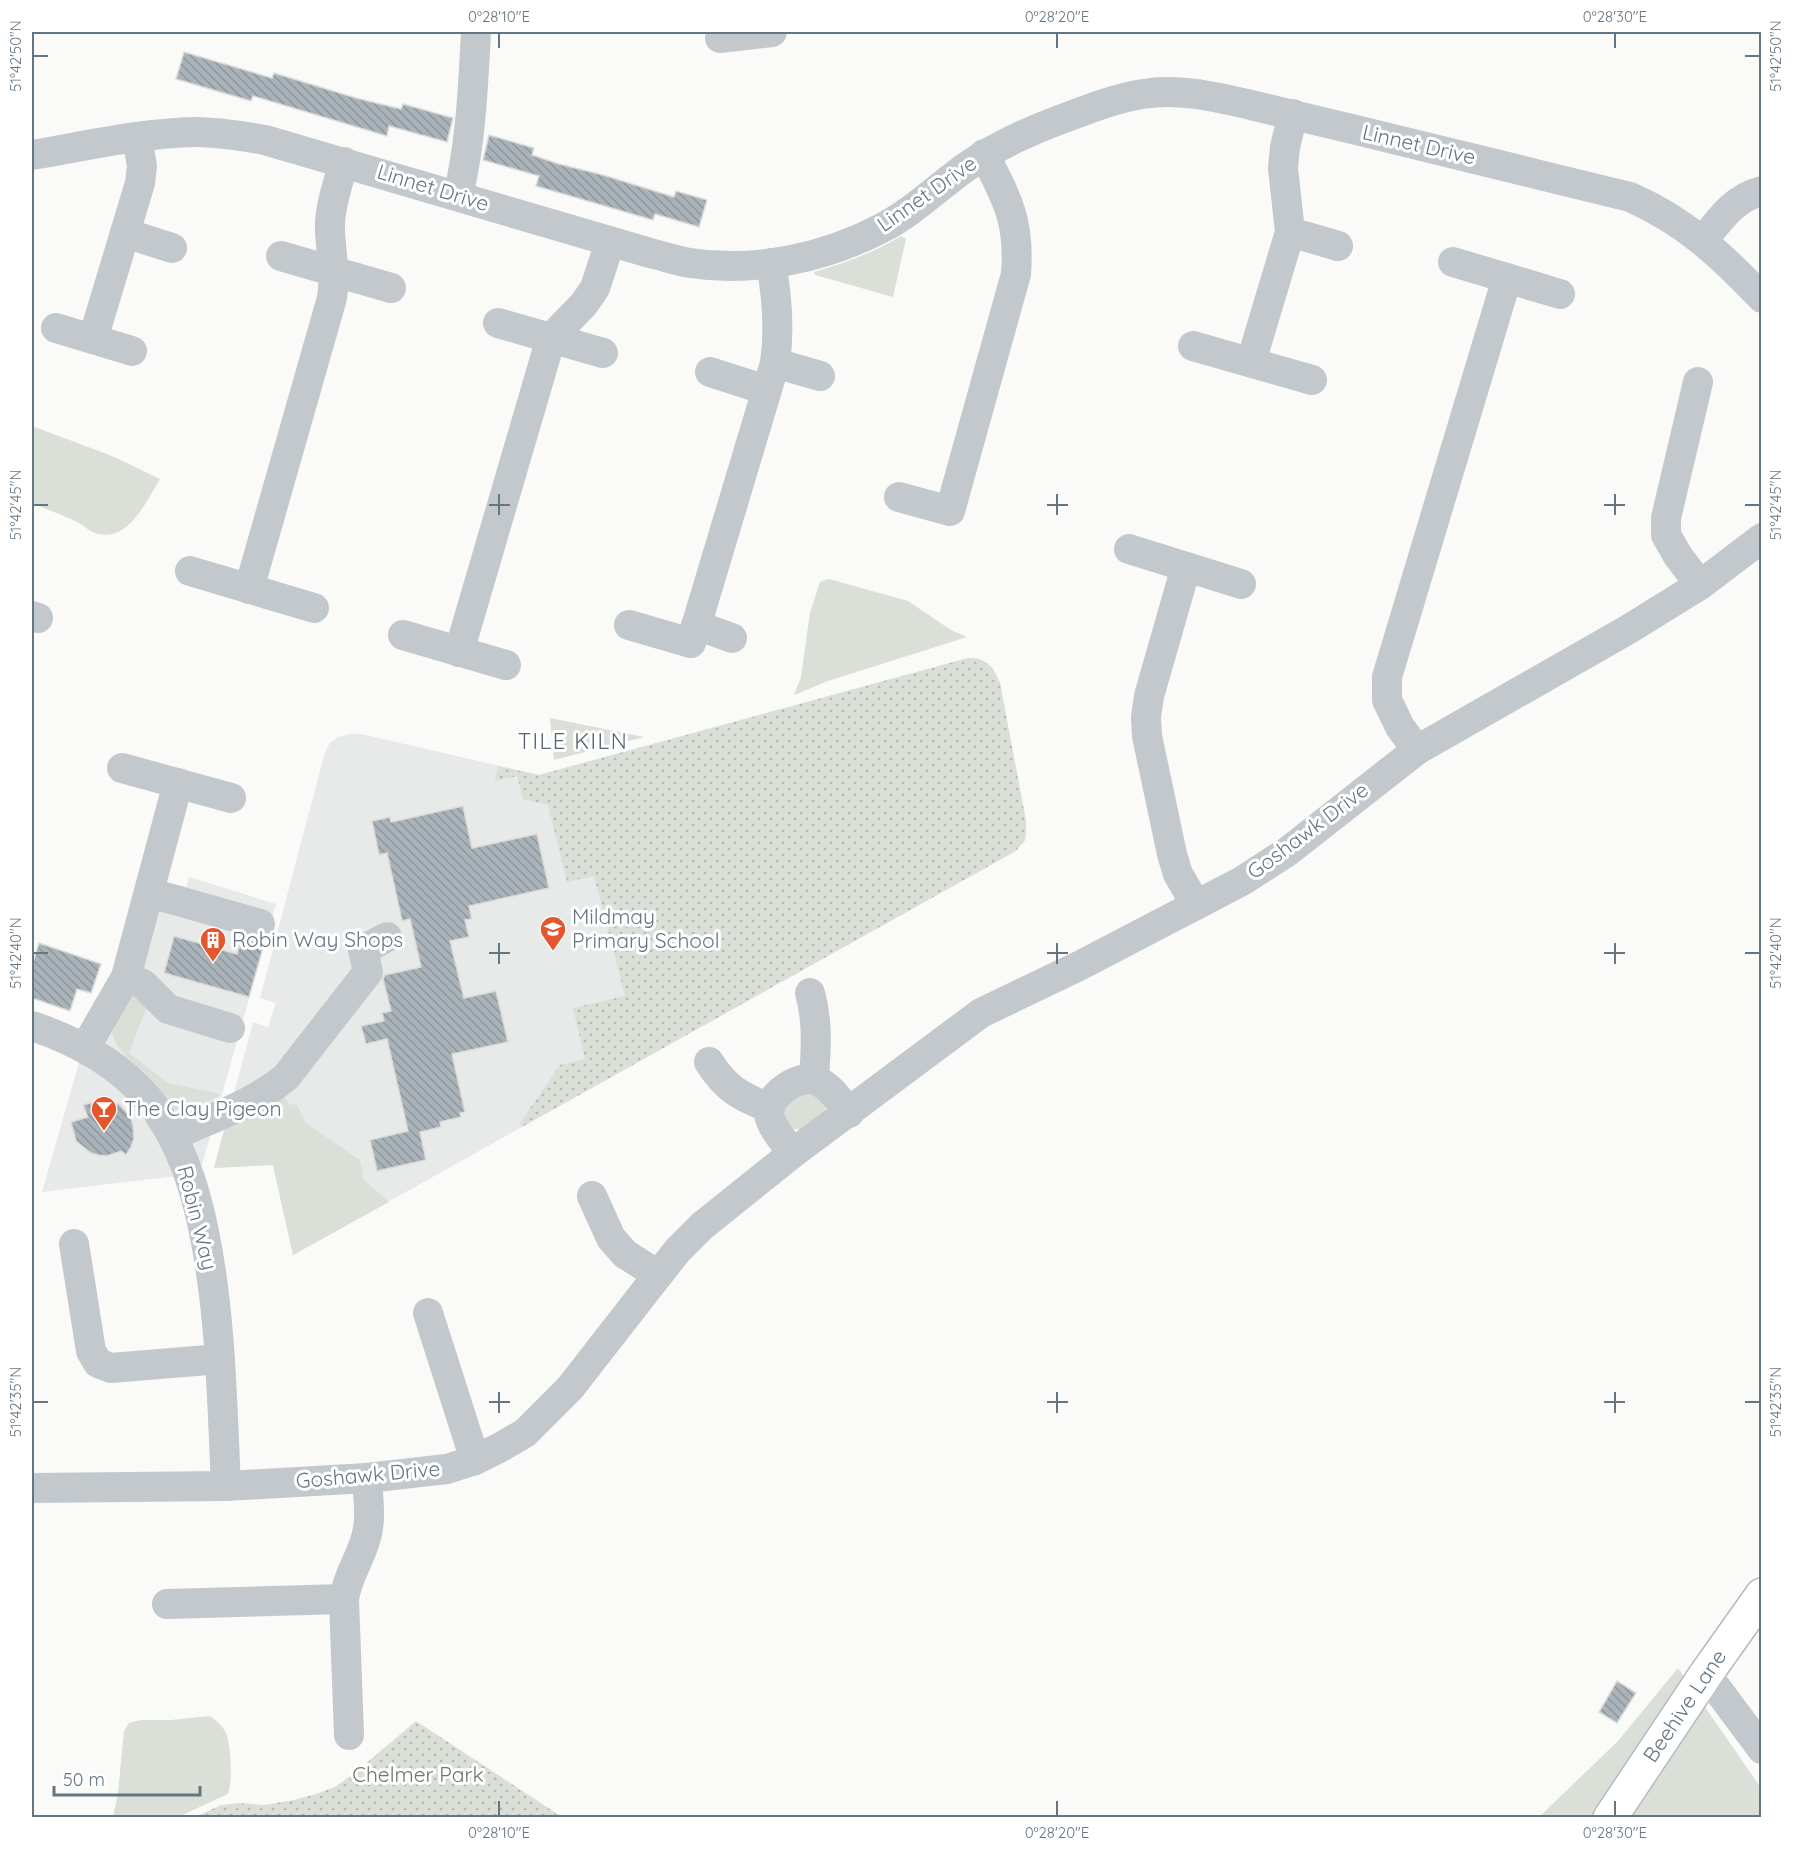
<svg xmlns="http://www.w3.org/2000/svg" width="1793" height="1849" viewBox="0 0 1793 1849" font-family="Quicksand,sans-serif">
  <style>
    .built { fill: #e8e9e9 }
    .grass { fill: #dadfd7 }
    .park { fill: url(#park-dots) }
    .building { fill: url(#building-back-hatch); stroke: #dcdcda; stroke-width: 1.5 }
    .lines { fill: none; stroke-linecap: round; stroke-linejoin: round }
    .major-casing { stroke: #b5babe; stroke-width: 36 }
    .minor { stroke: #c3c8cc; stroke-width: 30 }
    .major { stroke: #fff; stroke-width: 33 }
    .ticks { fill: none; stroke: #657683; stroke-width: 2 }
    .labels { text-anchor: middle; stroke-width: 6; stroke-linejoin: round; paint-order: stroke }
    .street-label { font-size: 21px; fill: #657683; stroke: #fff }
    .poi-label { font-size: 21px; fill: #657683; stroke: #fff; text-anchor: start }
    .park-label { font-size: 21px; fill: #687a64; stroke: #fff }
    .neighbourhood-label { font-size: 22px; letter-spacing: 1.5px; fill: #57646e; stroke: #fff }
    .neatline { fill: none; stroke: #657683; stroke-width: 2 }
    .ticks-label { font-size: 15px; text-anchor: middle; fill: #657683 }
  </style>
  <defs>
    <pattern id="park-dots" width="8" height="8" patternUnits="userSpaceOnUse" patternTransform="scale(1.5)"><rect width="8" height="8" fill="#dadfd7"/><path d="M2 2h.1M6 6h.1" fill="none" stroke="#b4b9b4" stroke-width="1.8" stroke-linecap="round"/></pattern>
    <pattern id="building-back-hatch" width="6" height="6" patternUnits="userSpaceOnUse" patternTransform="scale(1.5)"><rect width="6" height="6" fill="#aab3b9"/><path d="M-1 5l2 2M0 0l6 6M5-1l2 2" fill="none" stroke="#8e969c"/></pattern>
  </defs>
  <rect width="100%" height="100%" fill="#fafaf8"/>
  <g class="built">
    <path d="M968 658H978L985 662 992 667 1000 683 1026 821V840L1014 852 293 1255 273 1165 214 1168 253 1022 268 1027 276 1003 260 998 325 752 330 743 338 737 350 734H361L539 775Z"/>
    <path d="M189 877 276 904 202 1165 177 1176 42 1192 80 1059 166 882 186 887Z"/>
  </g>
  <g class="grass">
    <path d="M901 236 906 239 893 297 815 275 814 272C845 263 873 253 901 236Z"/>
    <path d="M32 426 112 456 160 479C147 500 129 541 99 534 91 533 86 527 79 523 64 515 47 510 32 503Z"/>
    <path d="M829 579 908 601 951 630 967 637 828 681 794 695 801 677 810 613 820 582Z"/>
    <path d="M550 718 644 737 554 760Z"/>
    <path d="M133 988 149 1001 129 1053 168 1083 220 1094 219 1096C204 1103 191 1112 174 1109 166 1100 161 1091 154 1082 139 1065 117 1055 112 1032Z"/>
    <path d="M812 1088 826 1107 824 1114 804 1131 786 1127 778 1107Z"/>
    <path d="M283 1094 289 1104 297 1105 306 1123 360 1160 364 1180 389 1202 293 1255 273 1165 214 1168 226 1123Z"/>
    <path d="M1678 1668 1761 1788V1817L1538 1818 1618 1741Z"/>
    <path d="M210 1716C217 1721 222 1725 226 1733 231 1746 233 1781 228 1794L178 1817H113L118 1793 124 1731 129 1723 141 1720H171Z"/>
  </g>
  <g class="park">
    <path d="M968 658C986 658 993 667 1000 683L1026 821C1027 836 1025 843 1014 852L522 1127 520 1123 560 1065 585 1059 573 1008 625 996 594 876 567 882 548 805 523 799 517 776 495 781 498 766 539 775Z"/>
    <path d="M416 1721 562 1817H195L221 1805 240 1803 264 1805 294 1800 316 1794 335 1787 357 1771Z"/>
  </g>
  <g class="building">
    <path d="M184 52 272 78 274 73 356 98 401 109 403 104 453 118 447 142 389 126 387 136 253 96 251 101 176 79Z"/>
    <path d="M489 135 534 148 532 155 559 164 603 175 674 197 676 191 707 200 699 227 655 214 653 220 536 186 539 176 483 160Z"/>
    <path d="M463 806 472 848 537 834 549 888 469 906 472 919 465 920 469 937 450 941 464 998 496 991 508 1042 452 1054 465 1112 460 1113 461 1117 440 1122 441 1127 420 1132 426 1160 377 1171 370 1140 408 1131 387 1039 366 1044 361 1026 384 1021 382 1013 391 1011 383 979 385 975 421 967 410 919 402 921 387 853 379 855 372 821 390 817 391 822Z"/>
    <path d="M174 936 237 954 242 937 264 944 249 997 164 973Z"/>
    <path d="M39 943 101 964 91 993 77 989 70 1011 32 998V965Z"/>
    <path d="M101 1100 119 1104 130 1116 133 1126 134 1138 131 1147 126 1155 121 1151 107 1156 98 1155 91 1153 76 1141 71 1122 88 1117 83 1105Z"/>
    <path d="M1617 1681 1636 1693 1617 1723 1599 1712Z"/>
  </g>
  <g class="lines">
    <g class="major-casing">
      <path id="major" d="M1610 1818 1706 1674 1762 1595"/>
    </g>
    <g class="minor">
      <path d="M720 38 772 32"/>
      <path d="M32 155C86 146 141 133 196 132 219 132 242 136 265 140L650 253C663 256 677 261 690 263 755 273 824 258 882 228 913 212 938 187 966 167 1000 143 1039 127 1078 113 1099 105 1121 97 1143 94 1180 88 1215 97 1251 105 1285 113 1318 121 1352 129 1445 152 1538 174 1630 197 1685 221 1721 255 1762 298"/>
      <path d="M458 196C471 142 473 87 476 32"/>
      <path d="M1290 232 1338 246"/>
      <path d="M125 233 172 248"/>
      <path d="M1703 241C1720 219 1734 198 1762 191"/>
      <path d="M281 256 391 288"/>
      <path d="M1453 262 1560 294"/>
      <path d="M498 323 603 353"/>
      <path d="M56 328 132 351"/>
      <path d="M93 339 140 183 142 166 137 137"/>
      <path d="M1193 346 1312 380"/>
      <path d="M1251 362 1290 232 1283 168 1285 147 1293 114"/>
      <path d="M775 363 820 376"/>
      <path d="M710 372 766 390"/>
      <path d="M1698 382 1666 518V535L1678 556 1700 585"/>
      <path d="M899 497 950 511 1016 274C1020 222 1008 200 984 154"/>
      <path d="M1129 549 1241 584"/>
      <path d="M1186 567 1149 696 1146 717 1147 736 1172 854 1178 874 1196 905"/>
      <path d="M190 571 314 608"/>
      <path d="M249 589 332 298C336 275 331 254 330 231 329 208 338 184 344 162"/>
      <path d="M32 616 38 618"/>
      <path d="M629 625 691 643 775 363C780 329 777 296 771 263"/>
      <path d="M696 625 732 638"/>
      <path d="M403 635 506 665"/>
      <path d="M459 652 551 338 584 304 595 288 610 242"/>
      <path d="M1417 750 1400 727 1387 700V677L1507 278"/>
      <path d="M122 768 231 798"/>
      <path d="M150 893 260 924"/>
      <path d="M126 977 143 984 168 1009 230 1028"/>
      <path d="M810 993C818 1021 816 1050 814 1079"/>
      <path d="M32 1026C77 1041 118 1063 149 1100 155 1106 159 1115 164 1122 186 1158 197 1196 205 1237 221 1319 222 1402 226 1486"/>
      <path d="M85 1048 126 977 178 783"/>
      <path d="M709 1062C726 1089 741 1097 770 1108"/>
      <path d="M173 1136C211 1118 254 1104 286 1077L368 972 363 950 387 937"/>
      <path d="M793 1153C786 1144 770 1126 769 1114 767 1095 800 1074 816 1080 831 1087 839 1100 849 1113"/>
      <path d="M592 1196 611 1238 625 1254 658 1275"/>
      <path d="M74 1244 91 1351 98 1363 111 1368 220 1359"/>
      <path d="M428 1313 475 1460"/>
      <path d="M32 1488 226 1486 367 1478 447 1469 475 1460 499 1448 525 1433 570 1388 658 1275 678 1250 702 1226 793 1153 981 1013 1079 966 1242 881 1287 852 1417 750 1629 629 1700 585 1762 538"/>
      <path d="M167 1604 344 1599"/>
      <path d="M1706 1674 1762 1749"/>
      <path d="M349 1735 344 1599C347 1577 359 1561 365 1541 372 1521 368 1498 367 1478"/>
    </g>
    <use href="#major" class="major"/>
  </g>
  <path class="ticks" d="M499 33V48M1057 33V48M1615 33V48M33 56H48M1745 56H1760M499 494V515M1057 494V515M1615 494V515M33 505H48M489 505H510M1047 505H1068M1604 505H1625M1745 505H1760M499 943V964M1057 943V964M1615 943V964M33 953H48M489 953H510M1047 953H1068M1604 953H1625M1745 953H1760M499 1392V1413M1057 1392V1413M1615 1392V1413M33 1402H48M489 1402H510M1047 1402H1068M1604 1402H1625M1745 1402H1760M499 1801V1816M1057 1801V1816M1615 1801V1816"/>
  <defs>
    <g id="school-pin" transform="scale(1.35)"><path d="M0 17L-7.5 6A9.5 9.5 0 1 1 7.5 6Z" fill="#e4572e" stroke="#fff"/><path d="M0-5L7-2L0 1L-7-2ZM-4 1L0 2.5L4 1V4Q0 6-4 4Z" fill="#fff"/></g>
    <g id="building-pin" transform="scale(1.35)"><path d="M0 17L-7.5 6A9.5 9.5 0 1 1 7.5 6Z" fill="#e4572e" stroke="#fff"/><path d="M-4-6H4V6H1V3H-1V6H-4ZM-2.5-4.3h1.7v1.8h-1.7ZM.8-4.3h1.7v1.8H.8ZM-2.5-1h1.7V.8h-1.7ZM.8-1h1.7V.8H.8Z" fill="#fff"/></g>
    <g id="bar-pin" transform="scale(1.35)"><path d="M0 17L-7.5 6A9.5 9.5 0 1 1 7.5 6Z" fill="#e4572e" stroke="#fff"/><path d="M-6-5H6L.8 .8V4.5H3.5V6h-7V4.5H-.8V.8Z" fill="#fff"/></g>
  </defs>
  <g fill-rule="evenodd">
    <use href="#school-pin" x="553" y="929"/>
    <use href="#building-pin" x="213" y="940"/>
    <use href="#bar-pin" x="104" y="1109"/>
  </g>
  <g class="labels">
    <g class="street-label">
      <text transform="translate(1419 145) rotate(13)" y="7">Linnet Drive</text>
      <text transform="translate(433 188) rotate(17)" y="7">Linnet Drive</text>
      <text transform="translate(927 194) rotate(-35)" y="7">Linnet Drive</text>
      <text transform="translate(1308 831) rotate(-37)" y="7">Goshawk Drive</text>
      <text transform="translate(197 1218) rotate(76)" y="7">Robin Way</text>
      <text transform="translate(368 1475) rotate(-5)" y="7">Goshawk Drive</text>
      <text transform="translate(1685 1706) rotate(-56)" y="7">Beehive Lane</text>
    </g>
    <g class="poi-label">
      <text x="572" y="924">Mildmay<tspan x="572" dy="24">Primary School</tspan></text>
      <text x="232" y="947">Robin Way Shops</text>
      <text x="124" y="1116">The Clay Pigeon</text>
    </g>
    <g class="park-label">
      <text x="418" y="1782">Chelmer Park</text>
    </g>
    <g class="neighbourhood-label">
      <text x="573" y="749">TILE KILN</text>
    </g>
  </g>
  <rect width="1793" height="1849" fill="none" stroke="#ffffff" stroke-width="66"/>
  <path d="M54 1786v9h146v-9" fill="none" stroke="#657683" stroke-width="3"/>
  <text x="63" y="1786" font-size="18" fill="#657683" stroke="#ffffff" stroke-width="4.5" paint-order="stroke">50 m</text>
  <rect x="33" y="33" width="1727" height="1783" class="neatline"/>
  <g class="ticks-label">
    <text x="499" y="22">0°28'10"E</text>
    <text x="1057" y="22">0°28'20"E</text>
    <text x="1615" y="22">0°28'30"E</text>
    <text transform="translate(16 56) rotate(-90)" y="5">51°42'50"N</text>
    <text transform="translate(1776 56) rotate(-90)" y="5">51°42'50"N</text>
    <text transform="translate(16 505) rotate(-90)" y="5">51°42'45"N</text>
    <text transform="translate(1776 505) rotate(-90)" y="5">51°42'45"N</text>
    <text transform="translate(16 953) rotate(-90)" y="5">51°42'40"N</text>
    <text transform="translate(1776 953) rotate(-90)" y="5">51°42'40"N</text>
    <text transform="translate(16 1402) rotate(-90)" y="5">51°42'35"N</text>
    <text transform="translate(1776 1402) rotate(-90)" y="5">51°42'35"N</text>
    <text x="499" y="1838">0°28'10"E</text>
    <text x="1057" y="1838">0°28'20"E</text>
    <text x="1615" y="1838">0°28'30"E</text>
  </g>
</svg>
